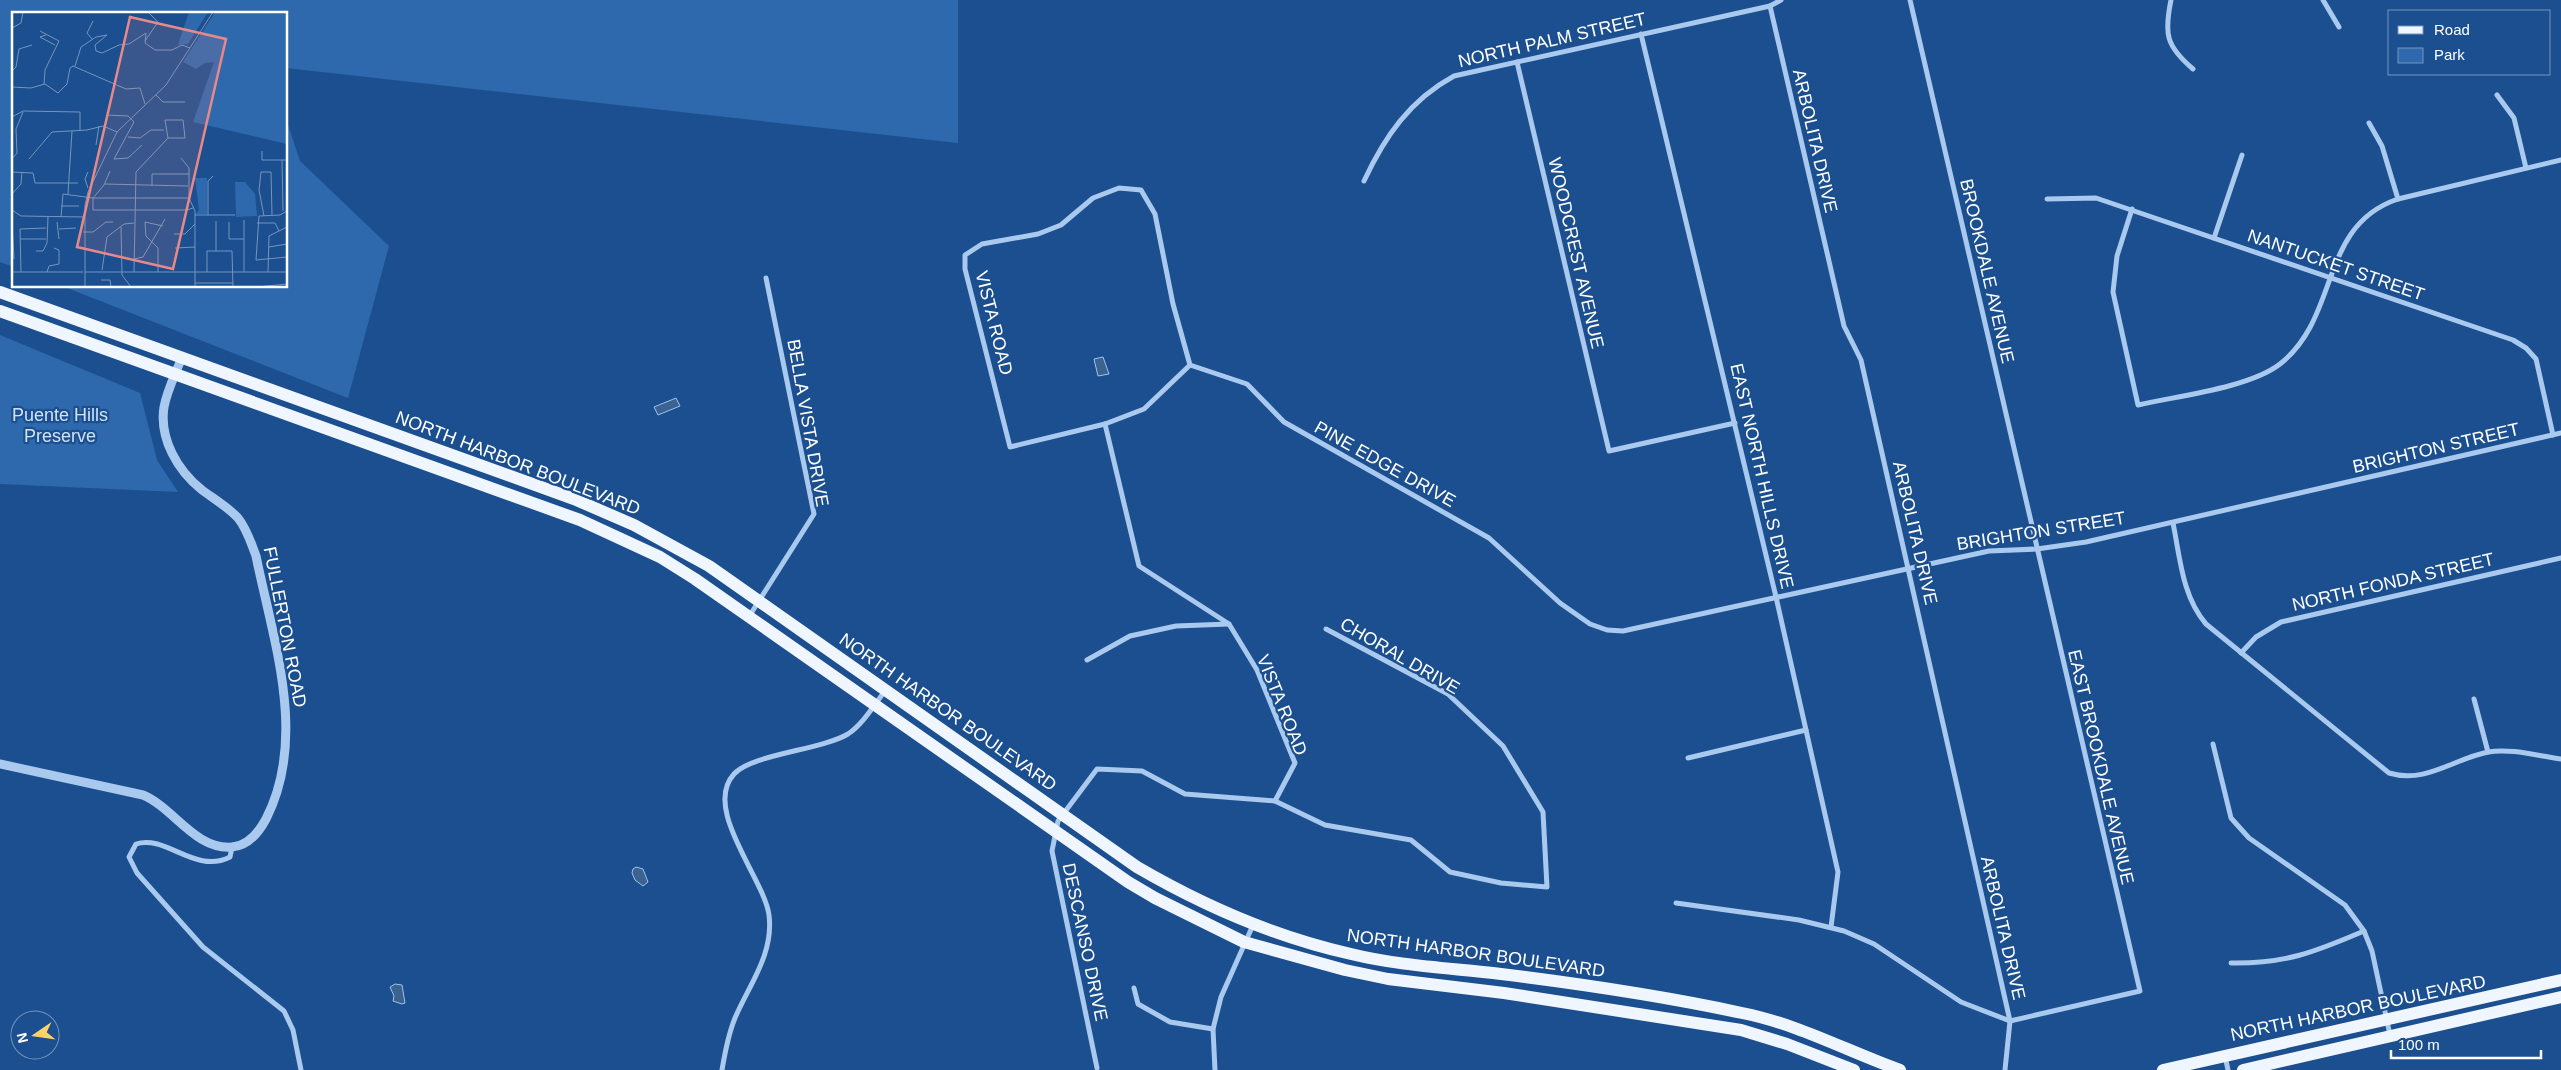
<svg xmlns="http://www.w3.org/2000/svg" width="2561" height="1070" viewBox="0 0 2561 1070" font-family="Helvetica,sans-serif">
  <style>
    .green { fill: #2e69ad }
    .water { fill: #3c6290; stroke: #9cc4f0 }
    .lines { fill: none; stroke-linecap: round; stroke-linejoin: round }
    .minor { stroke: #a9c9ee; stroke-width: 5 }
    .tertiary { stroke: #a9c9ee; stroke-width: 9 }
    .primary { stroke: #f0f6ff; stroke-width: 12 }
    .labels { text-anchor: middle; stroke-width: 4.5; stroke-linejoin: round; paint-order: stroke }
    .street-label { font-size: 18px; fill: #fff; stroke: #1b4f8f }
    .park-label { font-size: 18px; fill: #cfe3fa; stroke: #1b4f8f }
    .inset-road { fill: none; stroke: #7695bc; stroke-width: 1 }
    .view { fill: #e88989; fill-opacity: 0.15; stroke: #e88989; stroke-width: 2.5 }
    .inset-edge { fill: none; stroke: #fff; stroke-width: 2.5 }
  </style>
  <rect width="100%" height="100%" fill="#1b4f8f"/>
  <g class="green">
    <path d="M0 0H958V143L286 68V14H14V267L0 262Z"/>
    <path d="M286 119 300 161 389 246 348 398 62 286H286Z"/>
    <path d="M0 335 140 393 157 460 178 492 0 484Z"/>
  </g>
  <g class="water">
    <path d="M1103 357 1109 374 1098 376 1094 359Z"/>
    <path d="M676 398 680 406 658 415 654 407Z"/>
    <path d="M636 867 643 869 648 882 643 886 635 880 632 873 633 869Z"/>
    <path d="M395 984 402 985 405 1003 402 1004 393 1001 394 996 390 987Z"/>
  </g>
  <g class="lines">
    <g class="minor">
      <path d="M2171 0C2164 34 2166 46 2193 69"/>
      <path d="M2323 0 2339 27"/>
      <path d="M1770 6 1844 326 1861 360 2010 1021 2005 1070"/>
      <path d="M1641 34 1776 597 1838 872 1831 927"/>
      <path d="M1517 62 1609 451 1735 423"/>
      <path d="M2497 95 2514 118 2526 168"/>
      <path d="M2369 123 2382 146 2398 199"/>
      <path d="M1364 181C1385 136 1410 100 1454 76L1770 6 1781 0"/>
      <path d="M1119 188 1141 190 1155 214 1173 304 1190 365 1144 409 1105 424 1010 447 965 269V255L982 244 1038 234 1061 225 1093 198Z"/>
      <path d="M2047 199 2096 198 2513 340 2526 348 2536 359 2553 435"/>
      <path d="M2132 209 2117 256 2113 292 2138 405C2177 396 2249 388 2280 364 2341 316 2318 226 2398 199L2561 160"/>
      <path d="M2214 238 2242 155"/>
      <path d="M1190 365 1247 384 1284 422 1489 538 1560 603 1590 624 1607 630 1623 631 1989 551 2037 549 2086 542 2561 433"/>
      <path d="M1105 424 1139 566 1229 624 1257 670 1295 763 1275 801"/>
      <path d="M2173 523C2180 557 2182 596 2206 624L2389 773C2426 784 2453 759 2488 752 2511 748 2538 756 2561 759"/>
      <path d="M750 615 814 514 766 278"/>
      <path d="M2241 653 2256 637 2281 622 2561 558"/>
      <path d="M1087 660 1130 636 1176 626 1229 624"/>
      <path d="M2474 699 2488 752"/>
      <path d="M2213 744 2231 818 2249 838 2345 905 2364 931 2372 951 2390 1035"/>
      <path d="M1688 758 1806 730"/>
      <path d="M232 847 230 857C195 875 166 834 136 844L129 857 137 873 203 947 284 1011 293 1030 301 1070"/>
      <path d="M1676 903 1799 920 1844 931 1874 944 1961 1002 2010 1021 2140 991 1910 0"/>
      <path d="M2231 963C2285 964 2315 952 2364 931"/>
      <path d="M1134 988 1138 1004 1170 1022 1213 1029"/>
      <path d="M2225 1056 2228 1070"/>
      <path d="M1097 1068 1052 851 1058 821 1097 769 1142 771 1185 794 1275 801 1325 825 1411 840 1450 872 1501 883 1547 887 1543 812 1503 746 1448 694 1326 629"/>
      <path d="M722 1070C725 1052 728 1035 735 1018 749 985 774 954 769 915 764 878 702 809 734 774 752 754 821 750 848 734 863 724 874 705 885 691"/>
      <path d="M1215 1070 1213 1029 1221 997 1253 925"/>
    </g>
    <path class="tertiary" d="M0 764 143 795C174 808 195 850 232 847 248 846 259 832 266 819 308 737 273 640 256 556 251 543 247 529 238 518 228 507 214 499 202 490 178 471 159 439 164 407 167 390 176 373 182 357"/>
    <g class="primary">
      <path d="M0 292 574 499 634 525 709 566 1137 867C1204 906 1275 937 1351 954 1400 966 1451 968 1501 974 1582 984 1663 996 1742 1013 1798 1024 1847 1051 1900 1070"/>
      <path d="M0 311 580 520 660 557 695 579 1128 882 1155 898 1244 942 1345 970 1388 979 1504 993 1741 1030 1787 1044 1854 1070"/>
      <path d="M2163 1070 2561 980"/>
      <path d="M2243 1070 2561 997"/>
    </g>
  </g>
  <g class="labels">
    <g class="street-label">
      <text transform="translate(1552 40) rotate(-13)" y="6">NORTH PALM STREET</text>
      <text transform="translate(1815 141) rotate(77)" y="6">ARBOLITA DRIVE</text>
      <text transform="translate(1576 253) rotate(77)" y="6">WOODCREST AVENUE</text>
      <text transform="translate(2336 265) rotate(19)" y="6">NANTUCKET STREET</text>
      <text transform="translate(1987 271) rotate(77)" y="6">BROOKDALE AVENUE</text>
      <text transform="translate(994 323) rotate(76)" y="6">VISTA ROAD</text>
      <text transform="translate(808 423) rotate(80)" y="6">BELLA VISTA DRIVE</text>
      <text transform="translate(2436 448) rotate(-13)" y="6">BRIGHTON STREET</text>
      <text transform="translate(518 463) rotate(21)" y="6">NORTH HARBOR BOULEVARD</text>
      <text transform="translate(1385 464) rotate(29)" y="6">PINE EDGE DRIVE</text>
      <text transform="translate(1762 476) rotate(77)" y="6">EAST NORTH HILLS DRIVE</text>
      <text transform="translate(2041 531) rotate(-9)" y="6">BRIGHTON STREET</text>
      <text transform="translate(1915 533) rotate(77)" y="6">ARBOLITA DRIVE</text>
      <text transform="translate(2393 582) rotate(-13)" y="6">NORTH FONDA STREET</text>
      <text transform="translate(285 627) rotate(79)" y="6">FULLERTON ROAD</text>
      <text transform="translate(1400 656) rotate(30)" y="6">CHORAL DRIVE</text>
      <text transform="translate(1282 705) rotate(68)" y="6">VISTA ROAD</text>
      <text transform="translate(948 712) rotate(35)" y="6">NORTH HARBOR BOULEVARD</text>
      <text transform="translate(2101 767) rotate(77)" y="6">EAST BROOKDALE AVENUE</text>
      <text transform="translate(2003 928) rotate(77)" y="6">ARBOLITA DRIVE</text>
      <text transform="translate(1085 942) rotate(78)" y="6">DESCANSO DRIVE</text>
      <text transform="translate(1476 953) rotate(8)" y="6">NORTH HARBOR BOULEVARD</text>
      <text transform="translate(2358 1008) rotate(-12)" y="6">NORTH HARBOR BOULEVARD</text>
    </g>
    <g class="park-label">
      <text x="60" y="421">Puente Hills<tspan x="60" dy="21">Preserve</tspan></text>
    </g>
  </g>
  <g transform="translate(12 12)">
    <rect width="275" height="275" fill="#1b4f8f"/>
    <path d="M177 0H196L176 32 166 33ZM203 0H275V132L181 110 202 50 193 51 184 57 171 50ZM183 166H195V202H184L187 198ZM223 170H233L243 182 245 204 224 205Z" fill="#2e69ad"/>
    <path class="inset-road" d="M0 16 9 11 11 0M28 19 47 29 33 58 32 72M34 23 28 25 43 33M80 27 75 21 81 9M133 29 146 10 136 0M133 31 143 38H160L170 33 178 36M63 54 69 35 84 25 95 23 83 33 84 39 90 41 107 33 117 32 134 21 133 31M0 59 4 55 7 37 20 33M0 75 19 76 33 72 46 81 55 72 58 56 61 54 114 77 128 76 133 92M144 83 151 90H173M95 103 116 104 122 110 102 147 116 146 130 133M0 105 11 99 68 100V119M153 108H171L173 126H156ZM116 125 128 126 139 118H152M84 133 87 114M250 139V148H275M169 146 177 156V186L183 199V275M0 147 5 141 4 117 11 100M17 147 40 120 75 118 91 114 105 120M270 148 271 199M98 159 92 173 81 186V198H175L181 196M0 160 21 161 23 171H66M76 160 73 167 76 176M93 172 176 174M140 174V162H177M0 182 9 172 10 160M56 182 60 119M49 194H67M0 198 9 204 73 205M275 199 268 203 247 204 244 248 275 245M183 203H223M196 203V169L201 164M252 204 247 178 249 160H259L260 203M49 205 51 182 81 186H177M232 208V260M0 210 2 247M45 210 47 227M217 210V227H232M245 211H263L267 219M109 215 110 263 119 275M47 217 64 216M71 220H81L94 210H101M162 222H173L183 212M8 227H34M257 235 275 232M163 236 183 235M24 239H31L35 231 36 205M204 239V209M122 247 131 245 153 207M90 258 95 225 112 212 122 211M0 260H71M9 260 8 217 34 216M35 260 37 254 47 252V238L42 236M73 260H275M122 260 124 160 156 126M146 260V236L134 224 133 210 151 214M195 260V239H220L221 275M256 260 257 224 275 215M89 268H98L99 275M183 271H221M73 275V193L76 180 105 120 154 73 201 0M245 275 275 272"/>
    <path class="view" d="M118 5 214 27 161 257 65 235Z"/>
    <rect width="275" height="275" class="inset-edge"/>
  </g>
  <rect x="2388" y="10" width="162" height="65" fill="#1b4f8f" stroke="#7695bc"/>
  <rect x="2398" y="26" width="25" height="8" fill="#f0f6ff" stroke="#7695bc"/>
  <text x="2434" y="35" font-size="15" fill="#ffffff">Road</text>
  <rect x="2398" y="48" width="25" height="15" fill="#2e69ad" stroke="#7695bc"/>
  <text x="2434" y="60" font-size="15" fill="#ffffff">Park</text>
  <g transform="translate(35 1035) rotate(257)"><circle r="24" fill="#1b4f8f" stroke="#7695bc"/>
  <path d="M0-4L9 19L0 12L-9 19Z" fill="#ffd166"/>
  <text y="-8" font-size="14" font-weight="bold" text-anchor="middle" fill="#ffffff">N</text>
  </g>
  <path d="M2391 1050v8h150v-8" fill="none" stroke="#ffffff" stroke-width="2.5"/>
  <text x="2398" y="1050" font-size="15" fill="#ffffff" stroke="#1b4f8f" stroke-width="4" paint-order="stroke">100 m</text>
</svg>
